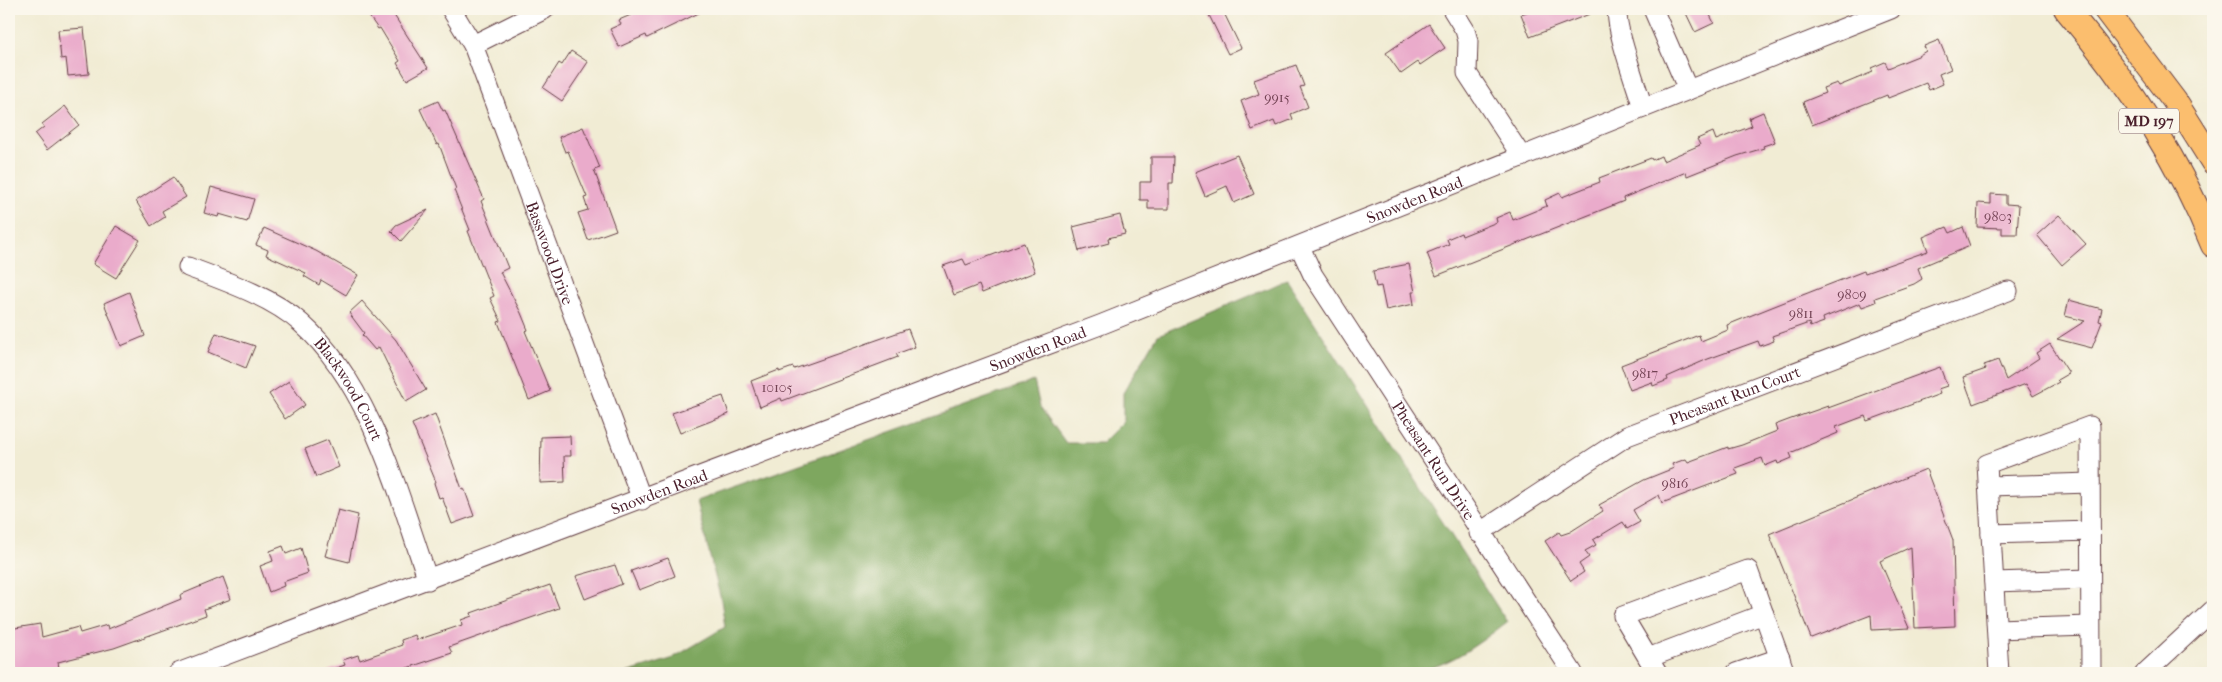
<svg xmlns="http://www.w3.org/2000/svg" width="2222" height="682" viewBox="0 0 2222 682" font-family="'IM FELL French Canon',serif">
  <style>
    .forest { fill: #7ea75f; stroke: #646345 }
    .building { fill: #eaabcb }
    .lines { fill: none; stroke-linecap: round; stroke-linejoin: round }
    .minor-casing { stroke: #633e44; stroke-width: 21 }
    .major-casing { stroke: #633e44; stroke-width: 26 }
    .minor { stroke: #fff; stroke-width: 19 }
    .major { stroke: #fbbe6e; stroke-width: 24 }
    .labels { text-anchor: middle; stroke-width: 4; stroke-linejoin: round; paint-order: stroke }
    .number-label { font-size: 14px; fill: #724253 }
    .shield { fill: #fbf7ec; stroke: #7f6065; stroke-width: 1 }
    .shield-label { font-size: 15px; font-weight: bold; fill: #4a1f2b }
    .street-label { font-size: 16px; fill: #4a1f2b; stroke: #fbf7ec }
  </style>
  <rect width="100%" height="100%" fill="#fbf7ec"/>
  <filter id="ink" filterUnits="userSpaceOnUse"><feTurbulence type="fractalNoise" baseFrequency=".02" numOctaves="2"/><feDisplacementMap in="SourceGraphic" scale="10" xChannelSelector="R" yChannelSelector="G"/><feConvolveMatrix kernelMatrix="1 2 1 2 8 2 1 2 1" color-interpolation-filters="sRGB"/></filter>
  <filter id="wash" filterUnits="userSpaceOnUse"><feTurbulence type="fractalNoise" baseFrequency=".0096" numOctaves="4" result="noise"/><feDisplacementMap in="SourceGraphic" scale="20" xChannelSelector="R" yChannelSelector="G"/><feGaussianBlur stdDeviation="1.12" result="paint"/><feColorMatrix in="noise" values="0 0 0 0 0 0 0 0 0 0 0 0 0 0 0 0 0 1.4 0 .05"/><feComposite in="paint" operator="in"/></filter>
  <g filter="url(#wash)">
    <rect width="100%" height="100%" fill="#f1ecd4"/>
    <path class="forest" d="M1287 280 1507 622C1477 645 1446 669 1407 673H626L671 659 725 627 721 600 696 501 1034 381 1040 407 1066 443H1102L1123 422V393L1158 335Z"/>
    <g id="blocks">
      <g class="building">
        <path d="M364 9H390L428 68 407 80 397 63 400 61 380 28 378 29Z"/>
        <path d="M645 9H707L647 38 646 35 619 47 610 29 621 24 619 20Z"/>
        <path d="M1217 9H1222L1241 48 1228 54 1208 13Z"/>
        <path d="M1535 9H1600V10L1530 37 1521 14Z"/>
        <path d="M1684 9H1707L1714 23 1695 32Z"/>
        <path d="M1429 24 1445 48 1420 65 1418 62 1401 74 1386 53Z"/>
        <path d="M84 28 89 74 68 76 66 58 61 59 58 30Z"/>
        <path d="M1939 40 1951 69 1939 74 1943 84 1929 90 1926 83 1888 98 1887 95 1812 125 1803 102 1825 93 1823 88 1837 83 1839 86 1873 72 1871 68 1885 62 1888 68 1918 56 1926 51 1924 46Z"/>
        <path d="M571 51 588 62 562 101 543 88 559 63 562 65Z"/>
        <path d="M1296 65 1304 86 1300 87 1308 107 1291 114 1293 119 1276 126 1274 121 1252 130 1241 101 1259 94 1254 80Z"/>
        <path d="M438 101 443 111 445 110 484 199 481 201 508 268 500 272 521 313 528 330 525 331 550 391 529 400 498 322 501 321 490 298 494 296 468 231 470 230 454 190 456 189 439 144 437 145 420 109Z"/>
        <path d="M65 106 79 125 47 150 35 134 44 127 42 124Z"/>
        <path d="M1763 112 1775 142 1763 146 1764 148 1737 156 1687 176 1686 172 1623 198 1624 201 1436 276 1427 253 1449 244 1447 239 1461 233 1462 236 1497 222 1496 218 1510 212 1513 220 1547 206 1545 200 1560 193 1562 197 1600 182 1599 178 1651 158 1652 160 1661 156 1663 161 1700 145 1697 139 1713 132 1716 140 1752 126 1749 118Z"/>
        <path d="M583 127 600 168 594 170 616 230 588 240 578 213 588 210 584 198 587 197 568 151 565 152 559 137Z"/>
        <path d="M1237 155 1254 194 1234 203 1227 186 1205 196 1195 172Z"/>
        <path d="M1151 157H1174L1173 183H1169V209H1148V200H1140V182H1151Z"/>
        <path d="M173 177 186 197 162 211 165 217 151 226 136 201Z"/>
        <path d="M211 187 254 199 247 222 219 214 218 217 204 213Z"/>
        <path d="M1991 194 2006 195V204L2019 205 2017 234H2002V228L1977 227 1978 203 1991 204Z"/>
        <path d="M428 210 401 241 391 231 396 225Z"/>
        <path d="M1120 215 1125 234 1108 238 1109 243 1079 251 1073 227Z"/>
        <path d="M2059 215 2086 244 2062 265 2037 235Z"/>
        <path d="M116 226 140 240 116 278 93 264Z"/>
        <path d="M1947 227 1950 233 1963 227 1970 246 1918 268 1922 279 1914 284 1875 298 1876 302 1862 307 1860 303 1823 318 1824 322 1810 327 1809 323 1772 336 1774 341 1760 346 1758 341 1708 359 1667 377 1668 380 1653 386 1652 382 1630 390 1621 365 1699 335 1701 341 1728 330 1727 325 1777 305 1864 271 1865 273 1928 251 1923 237Z"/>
        <path d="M264 228 316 251 358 275 346 295 321 280 319 285 304 276 306 273 266 255 268 250 256 245Z"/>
        <path d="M1024 243 1035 272 982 293 979 285 954 295 943 266 963 259 966 265Z"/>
        <path d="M1409 264 1415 292H1412L1414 304 1386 310 1381 286 1376 287 1373 271Z"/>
        <path d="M129 292 145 336 121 346 104 303Z"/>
        <path d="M2069 300 2102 309 2099 321 2102 322 2092 348 2057 339 2085 321 2065 316Z"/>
        <path d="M362 301 396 340 426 390 406 402 379 347 375 350 362 335 364 333 349 313Z"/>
        <path d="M908 329 915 347 896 354 898 357 782 401 781 398 760 407 751 381 779 370V372L793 367 794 369Z"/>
        <path d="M216 333 255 346 246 368 208 352Z"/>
        <path d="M2050 344 2069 373 2057 380 2059 382 2033 396 2026 384 1973 404 1963 377 1986 369 1984 365 1998 360 2006 380 2039 358 2036 353Z"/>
        <path d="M1940 367 1947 386 1938 389 1940 394 1867 421 1865 416 1836 427 1838 433 1790 453 1792 458 1778 464 1777 461 1765 466 1762 458 1735 468 1738 474 1662 503 1659 495 1633 510 1640 522 1627 529 1623 522 1593 540 1596 545 1585 551 1589 557 1579 564 1584 572 1571 581 1545 541 1559 532 1561 535 1570 532 1603 511 1599 505 1644 480 1674 468 1672 464 1686 459 1688 462 1728 447V449L1742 445 1777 431 1775 425 1791 419 1828 406V408Z"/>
        <path d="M289 381 305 405 285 419 269 394Z"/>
        <path d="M723 396 729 414 680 433 672 413Z"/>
        <path d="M435 414 462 489 464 488 474 516 452 524 442 497 439 498 434 483 436 482 412 424Z"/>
        <path d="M570 436 571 456H564L565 482 540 483 541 437Z"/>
        <path d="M328 440 339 467 316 477 305 449Z"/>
        <path d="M1926 469 1953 540 1955 626 1915 628 1911 547 1880 561 1909 628 1872 630 1871 615 1811 638 1769 534Z"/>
        <path d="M338 510 358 515 349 562 325 556Z"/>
        <path d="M283 546 286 554 301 548 308 573 283 582 284 586 269 592 260 566 273 561 270 551Z"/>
        <path d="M668 558 675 576 639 590 631 571Z"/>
        <path d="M615 565 622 584 585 599 576 576Z"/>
        <path d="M223 577 231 599 204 609 206 615 114 648 58 662 59 668 32 673 14 672 9 629 40 624 42 637 78 627 80 633 107 625 108 629 181 599 180 595Z"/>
        <path d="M550 585 559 608 449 647 452 653 392 673H329L328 671 345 665 343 660 358 655 360 660 402 645 401 640 415 635 417 640 462 625 461 620 472 616 471 613Z"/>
      </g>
    </g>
  </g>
  <g filter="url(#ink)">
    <use href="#blocks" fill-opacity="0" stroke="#633e44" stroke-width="1"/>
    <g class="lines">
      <g class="minor-casing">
        <g id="minor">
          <path id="s1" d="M451 9 473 45 642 500"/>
          <path d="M1452 9 1465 30 1468 41 1467 73 1522 157"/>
          <path d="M1618 9C1613 23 1638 90 1643 108"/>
          <path d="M1653 9 1688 90"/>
          <path d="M473 45 545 9"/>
          <path id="s2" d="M1300 247 1313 275 1573 673"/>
          <path id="s3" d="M188 267C225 281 272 297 301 323 371 385 398 494 428 580"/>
          <path d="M1988 486 2090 483"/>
          <path id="s4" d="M1479 533 1627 436 2008 291"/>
          <path d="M1991 534 2090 531"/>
          <path d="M1994 582 2090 579"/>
          <path d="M1997 629 2090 626"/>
          <path d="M1648 658 1764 614"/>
          <path id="s5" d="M178 673 1100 325 1891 9"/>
          <path d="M1657 673 1623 616 1748 570 1785 673"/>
          <path d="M1736 673 1780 658"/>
          <path d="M1999 673 1987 464 2090 426 2091 673"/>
          <path d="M2145 673 2213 610"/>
        </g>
      </g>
      <g class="major-casing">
        <g id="major">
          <path d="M2066 9C2126 80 2179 159 2213 245"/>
          <path d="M2105 9 2174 100 2213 162"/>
        </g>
      </g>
      <use href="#minor" class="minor"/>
      <use href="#major" class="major"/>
    </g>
  </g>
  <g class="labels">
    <g class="number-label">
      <text x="1277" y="102">9915</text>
      <text x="1998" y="221">9803</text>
      <text x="1852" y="299">9809</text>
      <text x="1801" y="318">9811</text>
      <text x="1645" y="378">9817</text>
      <text x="777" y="392">10105</text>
      <text x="1675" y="488">9816</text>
    </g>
    <rect class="shield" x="2119" y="108.5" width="60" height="25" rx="4"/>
    <g class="shield-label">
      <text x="2149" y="126">MD 197</text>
    </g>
    <g class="street-label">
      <text dy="6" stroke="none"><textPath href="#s5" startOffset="1324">Snowden Road</textPath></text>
      <text dy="6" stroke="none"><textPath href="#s1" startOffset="264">Basswood Drive</textPath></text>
      <text dy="6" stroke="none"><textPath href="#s5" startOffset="919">Snowden Road</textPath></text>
      <text dy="6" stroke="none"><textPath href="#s3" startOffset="209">Blackwood Court</textPath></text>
      <text dy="6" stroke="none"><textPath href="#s4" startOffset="292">Pheasant Run Court</textPath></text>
      <text dy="6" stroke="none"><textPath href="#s2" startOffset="252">Pheasant Run Drive</textPath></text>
      <text dy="6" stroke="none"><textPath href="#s5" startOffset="514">Snowden Road</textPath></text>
    </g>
  </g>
  <rect width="2222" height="682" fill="none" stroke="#fbf7ec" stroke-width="30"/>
</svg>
